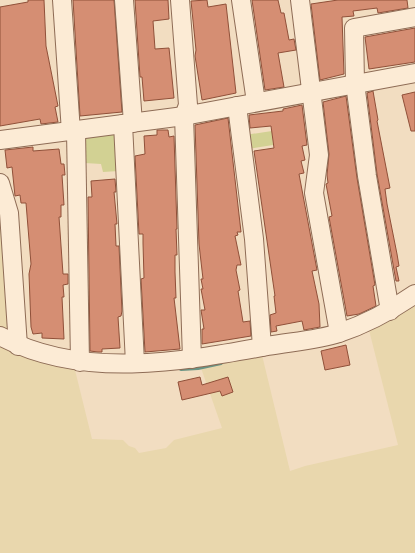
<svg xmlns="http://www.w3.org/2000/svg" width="415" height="553" viewBox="0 0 415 553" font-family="Spectral,serif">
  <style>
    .farmland { fill: #e9d7ad }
    .green { fill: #d2d193 }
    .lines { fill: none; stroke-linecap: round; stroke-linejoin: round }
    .stream { stroke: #6a9484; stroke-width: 4 }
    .building { fill: #d58e73; stroke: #905039 }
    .minor-casing { stroke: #8e6c56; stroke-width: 20 }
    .minor { stroke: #fcebd5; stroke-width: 18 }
  </style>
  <rect width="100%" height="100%" fill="#f2ddc1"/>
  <path class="farmland" d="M0 220 8 221 15 353 75 370 92 439 123 440 129 446 135 448 139 453 166 448 174 440 222 428 201 368 262 355 290 471 305 466 398 445 369 330 415 302V553H0Z"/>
  <g class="green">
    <path d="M116 131 119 171 103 172 101 164 85 163 84 137Z"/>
    <path d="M272 131 273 145 248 149 245 135Z"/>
  </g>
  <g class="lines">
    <path class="stream" d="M181 369 198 368 221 363"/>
  </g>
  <g class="building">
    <path d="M28 0H44L46 46 58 106 55 107 58 122 41 124 40 119 0 126V7L28 2Z"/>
    <path d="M73 0H114L122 112 80 116Z"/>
    <path d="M135 0H168L169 19 153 21 155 49 169 48 174 98 144 101 142 77H140Z"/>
    <path d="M207 0 208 7 226 4 236 93 202 100 195 56 196 50 191 1Z"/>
    <path d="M252 0H278L281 13H284L289 40 294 39 296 50 278 53 284 87 265 90Z"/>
    <path d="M338 0H407L408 8 378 13 377 8 353 11 354 16 342 17 344 74 320 80 311 4Z"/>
    <path d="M415 28V62L369 69 365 37Z"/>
    <path d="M373 91 378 120 377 121 390 188 385 189 387 204 397 254 399 266 396 267 399 281H396L377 174 367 93Z"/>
    <path d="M415 92V131H411L402 95Z"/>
    <path d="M346 96 357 178 375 285 373 286 376 306 359 314 347 316 329 217 332 216 326 184 328 183 327 175 329 154 323 102Z"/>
    <path d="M302 105 307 145 302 146 305 160 301 161 304 173 299 174 317 270 312 271 319 304 320 327 304 330 302 321 276 326 277 331 271 332 270 315 276 313 274 296H275L254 151 274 148 271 126 250 128 249 115 283 111V109Z"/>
    <path d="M228 118 241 232H237L238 235 235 236 241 265H237L236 270 240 290 238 291 243 322 250 321 251 336 202 344V329H204L201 310H205L201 289H203L201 279H203L199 244 195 125Z"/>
    <path d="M157 130H168L169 137 174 136 177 229H176L177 255H175V272L176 298H174L180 349 145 352 141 279 144 278 143 243V234H139L135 156 145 154 144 136 157 135Z"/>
    <path d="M33 147V151L59 149 61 164H64L65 175H62L64 205H61V217H59L63 274H68V284L63 285 64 297H62L64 339 42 338V333L33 334 31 327 29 274 31 264 26 203H21L20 195 15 196 12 167 7 168 5 150Z"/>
    <path d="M115 179 116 192H114L117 224H115L116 246H119L122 311 121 316 118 317 120 348 102 349V352H98L90 351 88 197H92L91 181Z"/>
    <path d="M346 345 350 365 325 370 321 351Z"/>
    <path d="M200 377 202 385 228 377 233 392 222 396 220 391 182 400 178 382Z"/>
  </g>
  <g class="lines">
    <g class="minor-casing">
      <g id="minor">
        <path d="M62 0 71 132"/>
        <path d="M124 0 133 123"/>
        <path d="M180 0 188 105 184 116 192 359"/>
        <path d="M241 0 256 102"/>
        <path d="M300 0 319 155 314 193 339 333"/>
        <path d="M237 106 254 239 262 347"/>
        <path d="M123 124 135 363"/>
        <path d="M76 131 80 362"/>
        <path d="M0 140 184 116 415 73"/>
        <path d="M0 183 9 213 18 346"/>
        <path d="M390 311 367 176 355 83 354 28 415 17"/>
        <path d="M0 336C81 380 181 362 268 346 290 342 318 340 339 333 366 324 392 310 415 294"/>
      </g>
    </g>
    <use href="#minor" class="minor"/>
  </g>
</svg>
